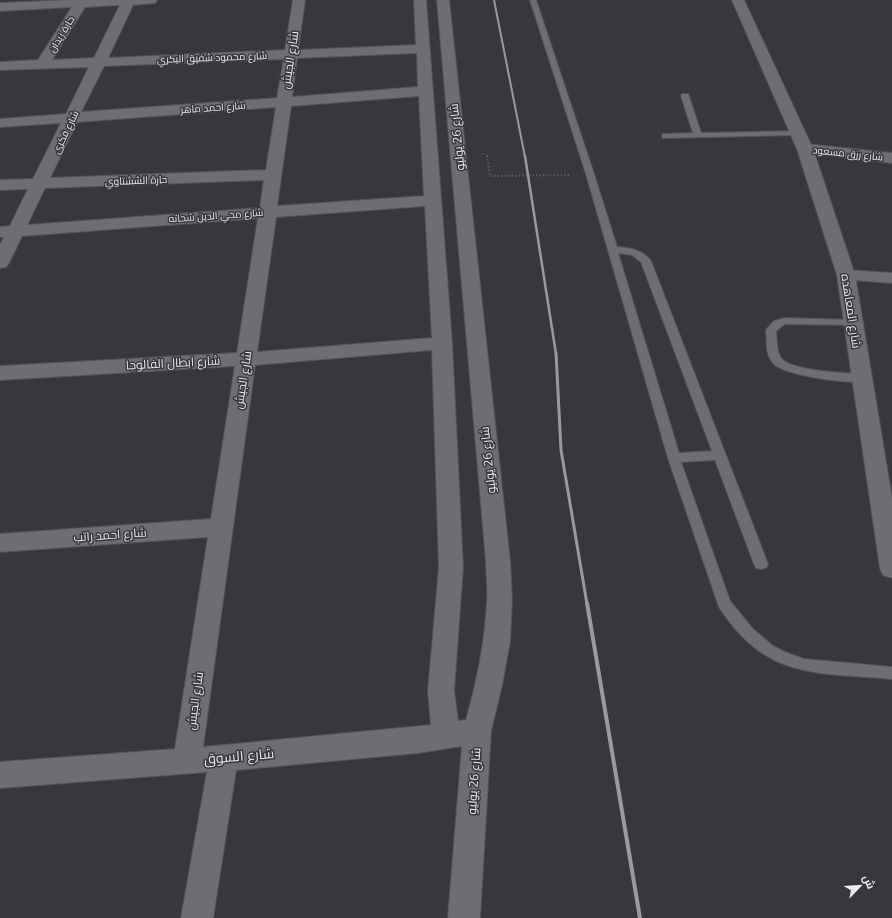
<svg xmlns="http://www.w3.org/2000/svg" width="892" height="918" viewBox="0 0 892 918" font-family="'Open Sans',Cairo,sans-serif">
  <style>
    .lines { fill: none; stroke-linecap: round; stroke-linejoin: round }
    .service-casing { stroke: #545357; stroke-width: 2 }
    .minor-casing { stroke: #545357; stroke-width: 2 }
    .secondary-casing { stroke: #545357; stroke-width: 2 }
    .path-far1 { stroke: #6f6e72; stroke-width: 1.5; stroke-dasharray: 0.5 2; stroke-linecap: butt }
    .path { stroke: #6f6e72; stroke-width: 2; stroke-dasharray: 1 2.5; stroke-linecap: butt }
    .service { fill: #6e6d72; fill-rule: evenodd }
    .minor { fill: #6e6d72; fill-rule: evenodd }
    .secondary { fill: #6e6d72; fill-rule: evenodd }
    .rail-far3 { stroke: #9a999c; stroke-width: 2 }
    .rail-far2 { stroke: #9a999c; stroke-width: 2.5 }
    .rail-far1 { stroke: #9a999c; stroke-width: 3 }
    .rail { stroke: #9a999c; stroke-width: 4 }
    .labels { text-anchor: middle; stroke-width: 3; stroke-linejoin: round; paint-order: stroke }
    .far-street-label { font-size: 10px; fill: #ecebee; stroke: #38373b }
    .street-label { font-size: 12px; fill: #ecebee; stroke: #38373b }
    .near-street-label { font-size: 14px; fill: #ecebee; stroke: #38373b }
  </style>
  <rect width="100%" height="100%" fill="#38373b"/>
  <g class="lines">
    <g class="service-casing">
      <g id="service">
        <path d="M530 0H536L594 174 617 247C630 248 642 249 651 261L768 564 766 568 761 569 756 568 754 564 715 460 681 462 730 601 753 629 773 646 785 652 804 659 892 667V679C815 672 766 680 719 607L668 458 586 174ZM618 253 632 255 641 262 712 451 679 453Z"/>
        <path d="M682 94H688L689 96 701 133 797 131 801 133 797 135 663 138 662 136 663 134H666L693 133 681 96Z"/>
        <path d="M784 318 857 320 858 322 853 325 785 324 776 331C777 339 776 351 781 358 790 371 845 373 861 374L865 375 867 378 865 381C850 385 782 375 773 363 765 354 767 341 766 330L774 321Z"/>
      </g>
    </g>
    <g class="minor-casing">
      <g id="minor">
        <path d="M70 0H157L155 3 133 5 108 58 285 50 293 0H305L298 50 416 45 414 0H426L452 343 463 567 454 691 458 721 466 720C477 681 485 642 487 601 488 588 486 574 486 561L437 0H449L510 561 512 600 510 641 502 685 491 731 480 918H448L462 746 418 753 236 770 213 918H181L207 772 0 788V762L175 749 208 537 0 552V534L211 519 235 366 0 380V366L237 353 258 218 22 236 9 263 6 267 0 268V245L4 237H0V227L10 226 28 189 0 190V180L33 179 61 123 0 127V119L66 114 89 67 0 70V62L38 60 72 7 0 11V3ZM120 5 94 58 52 60 85 7ZM417 53 418 87 292 97 297 58ZM284 59 277 98 81 112 104 66ZM419 96 424 196 277 206 291 106ZM276 107 266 170 50 178 77 122ZM264 180 260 208 27 225 45 188ZM425 206 432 338 257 352 276 217ZM432 350 439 567 428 691 431 725 203 747 255 365Z"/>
        <path d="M805 144 892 153V163L800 152 797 149 800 146Z"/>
        <path d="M846 270 892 273V283L840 279 837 275 840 271Z"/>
      </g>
    </g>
    <g class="secondary-casing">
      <path id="secondary" d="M732 0H744L813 149 855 275 892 498V578L883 575 880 568 837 275 797 149Z"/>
    </g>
    <path class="path-far1" d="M481 154H487V157"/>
    <path class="path" d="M487 156 490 176 571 175"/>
    <use href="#service" class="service"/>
    <use href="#minor" class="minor"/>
    <use href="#secondary" class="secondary"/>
    <path class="rail-far3" d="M494 0 525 157"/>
    <path class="rail-far2" d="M525 156 556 354"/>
    <path class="rail-far1" d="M556 353 561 450 587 604"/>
    <path class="rail" d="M587 603 640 918"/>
  </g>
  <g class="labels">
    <g class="far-street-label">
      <text transform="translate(61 34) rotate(-59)" y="4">حارة زيدان</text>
      <text transform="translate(212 57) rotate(-2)" y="4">شارع محمود شفيق البكري</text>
      <text transform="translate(213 107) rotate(-4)" y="4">شارع احمد ماهر</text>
      <text transform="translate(65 132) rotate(-64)" y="4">شارع فكرى</text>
      <text transform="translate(848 153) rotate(6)" y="4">شارع رزق مسعود</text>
      <text transform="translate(136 180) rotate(-2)" y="4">حارة الششتاوي</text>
      <text transform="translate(216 215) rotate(-4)" y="4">شارع محي الدين شحاته</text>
    </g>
    <g class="street-label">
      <text transform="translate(290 60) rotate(-81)" y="4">شارع الجيش</text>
      <text transform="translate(457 137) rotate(-96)" y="4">شارع 26 يوليو</text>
      <text transform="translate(851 311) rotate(81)" y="4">شارع المعاهده</text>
      <text transform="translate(173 363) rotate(-3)" y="4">شارع ابطال الفالوجا</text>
      <text transform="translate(243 380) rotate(-81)" y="4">شارع الجيش</text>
      <text transform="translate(488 460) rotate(-96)" y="4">شارع 26 يوليو</text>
      <text transform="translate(110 535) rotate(-4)" y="4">شارع احمد راتب</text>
      <text transform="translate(195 701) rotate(-82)" y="4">شارع الجيش</text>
      <text transform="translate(474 781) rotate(-86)" y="4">شارع 26 يوليو</text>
    </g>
    <g class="near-street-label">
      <text transform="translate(239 756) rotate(-5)" y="5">شارع السوق</text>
    </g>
  </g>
  <g transform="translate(860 886) rotate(65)" stroke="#38373b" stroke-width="3" paint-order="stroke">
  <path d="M0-3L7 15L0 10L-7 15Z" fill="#ecebee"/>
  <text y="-6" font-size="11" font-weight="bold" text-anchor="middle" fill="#ecebee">ش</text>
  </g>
</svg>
